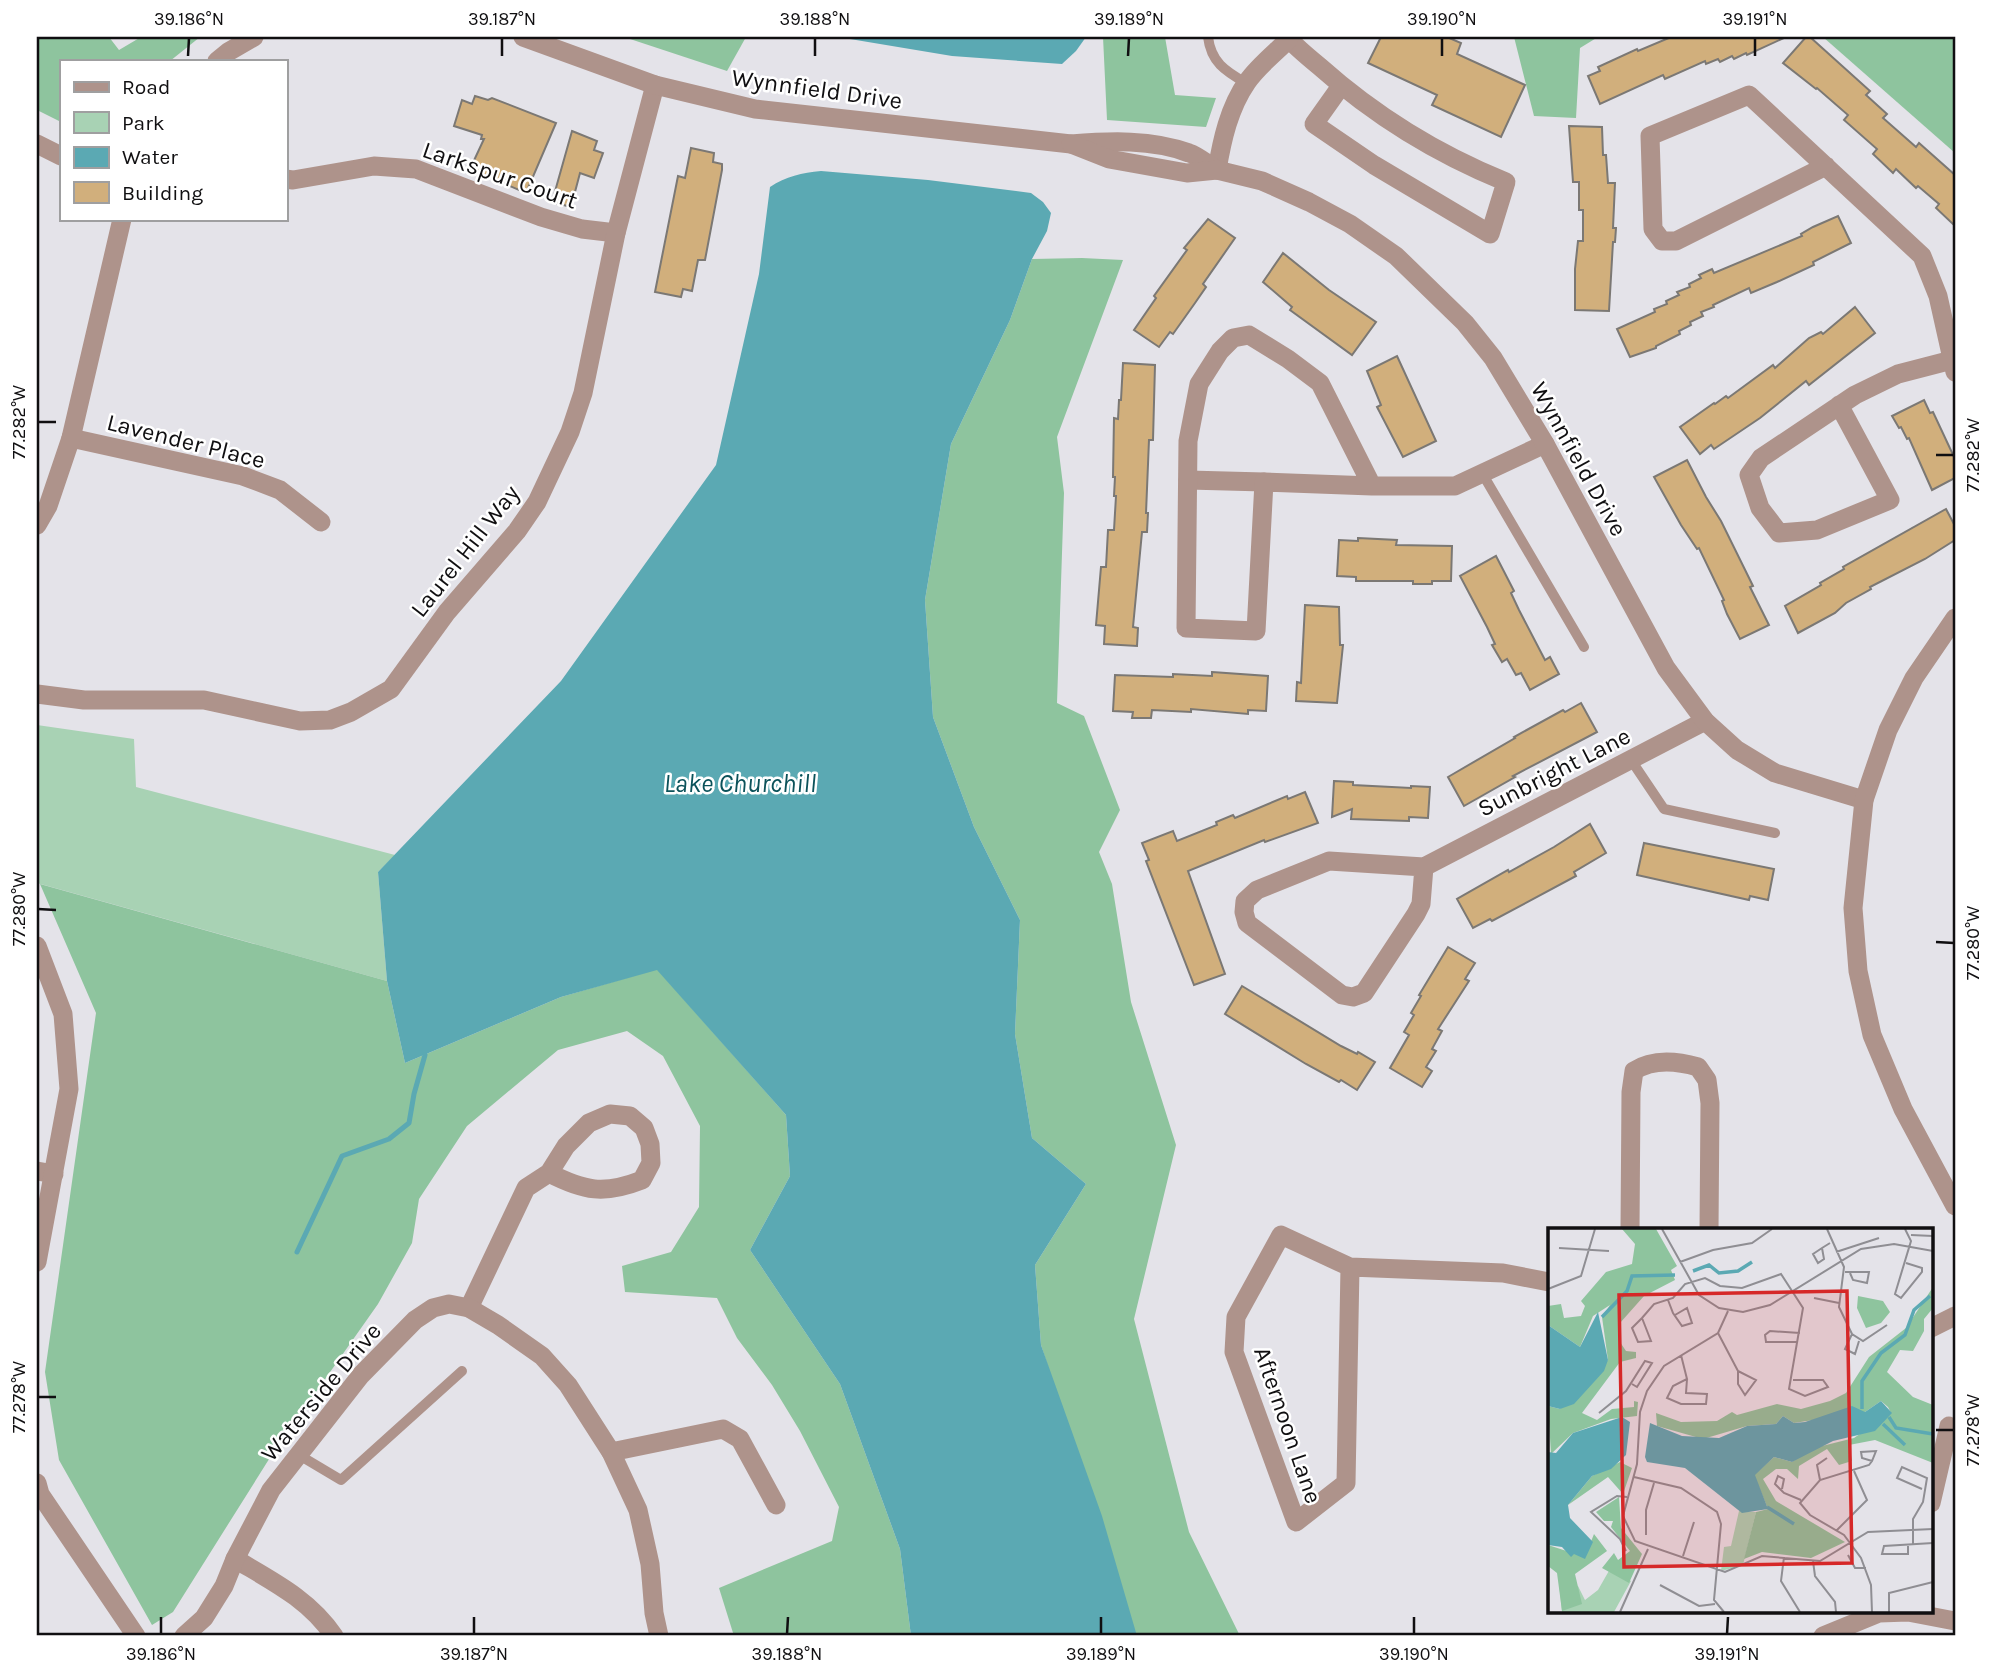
<svg xmlns="http://www.w3.org/2000/svg" width="1992" height="1673" viewBox="0 0 1992 1673" font-family="Karla,sans-serif">
  <style>
    .green { fill: #a8d2b4 }
    .forest { fill: #8ec49e }
    .water { fill: #5ba9b3 }
    .lines { fill: none; stroke-linecap: round; stroke-linejoin: round }
    .stream { stroke: #5ba9b3; stroke-width: 5 }
    .building { fill: #d1af7c; stroke: #7b7874; stroke-width: 2 }
    .service { stroke: #ae938b; stroke-width: 10 }
    .minor { stroke: #ae938b; stroke-width: 19 }
    .tertiary { stroke: #ae938b; stroke-width: 19 }
    .ticks { fill: none; stroke: #100f11; stroke-width: 2.5 }
    .labels { text-anchor: middle; stroke-width: 5; stroke-linejoin: round; paint-order: stroke }
    .street-label { font-size: 24px; fill: #100f11; stroke: #fff }
    .water-label { font-size: 26px; font-style: italic; fill: #0b525a; stroke: #fff }
    .inset-river { fill: none; stroke: #5ba9b3; stroke-width: 3.5 }
    .inset-road { fill: none; stroke: #8f8e93; stroke-width: 2 }
    .view { fill: #d62828; fill-opacity: 0.15; stroke: #d62828; stroke-width: 3.5 }
    .inset-edge { fill: none; stroke: #100f11; stroke-width: 3.5 }
    .neatline { fill: none; stroke: #100f11; stroke-width: 2.5 }
    .ticks-label { font-size: 18px; text-anchor: middle; fill: #100f11 }
  </style>
  <rect width="100%" height="100%" fill="#e4e3e9"/>
  <path class="green" d="M37 725 134 739 136 787 395 855 378 872 387 981 37 883Z"/>
  <g class="forest">
    <path d="M37 37H109L119 50 141 37H200L170 61H61V122L37 110Z"/>
    <path d="M624 37H746L727 71Z"/>
    <path d="M1103 37H1165L1175 95 1216 98 1206 127 1107 120Z"/>
    <path d="M1514 37H1598L1580 48 1576 118 1534 116Z"/>
    <path d="M1823 37H1955V153Z"/>
    <path d="M1082 258 1123 260 1057 437 1064 493 1057 703 1084 716 1120 810 1099 852 1112 884 1131 1002 1176 1145 1134 1319 1189 1532 1240 1636H1136L1041 1345 1035 1265 1086 1184 1032 1138 1015 1034 1020 920 974 827 933 717 925 600 951 444 1010 320 1032 259Z"/>
    <path d="M40 884 387 981 405 1063 561 997 657 969 786 1115 790 1176 750 1250 840 1384 900 1549 911 1636H734L719 1588 832 1541 839 1507 800 1431 772 1385 737 1338 717 1298 625 1292 622 1266 671 1252 699 1207 700 1126 663 1056 627 1031 558 1050 467 1126 419 1199 412 1243 378 1304 271 1456 173 1612 152 1625 59 1460 45 1372 96 1013Z"/>
  </g>
  <g class="water">
    <path d="M838 37H1086L1076 51 1062 64 952 56Z"/>
    <path d="M821 171 928 180 1031 193 1043 202 1051 213 1047 231 1032 259 1010 320 951 444 925 600 933 717 974 827 1020 920 1015 1034 1032 1138 1086 1184 1035 1265 1041 1345 1102 1516 1137 1636H911L900 1549 840 1384 750 1250 790 1176 786 1115 657 970 561 997 405 1063 387 981 378 872 561 681 716 465 759 274 770 187C786 176 802 173 821 171Z"/>
  </g>
  <g class="lines">
    <path class="stream" d="M297 1252 342 1156 389 1139 409 1123 414 1094 425 1055"/>
  </g>
  <g class="building">
    <path d="M1381 37H1447L1461 43 1457 54 1525 85 1501 137 1432 105 1437 95 1368 63Z"/>
    <path d="M1671 37H1786L1747 55 1746 53 1734 59 1732 56 1720 62 1718 59 1706 64 1705 61 1665 79 1663 75 1600 104 1588 76 1600 71 1598 67 1637 49 1638 51Z"/>
    <path d="M1806 37H1810L1870 91 1866 95 1887 114 1883 118 1916 147 1919 143 1955 175V226L1936 208 1939 204 1918 186 1916 188 1896 169 1893 173 1873 154 1877 149 1844 120 1848 115 1817 88 1816 89 1783 63Z"/>
    <path d="M475 96 488 100 492 98 556 123 526 193 470 169 484 139H481L482 135 454 126 462 100 472 104Z"/>
    <path d="M1569 126 1602 127 1603 155H1606L1608 183H1615L1613 228H1616L1615 242H1613L1609 311 1575 310V269L1578 241H1583V210H1579V182H1573Z"/>
    <path d="M572 131 597 141 594 150 603 153 594 178 580 173 571 207 552 202Z"/>
    <path d="M691 148 714 153 713 162 722 164V170L705 260H698L692 291 683 289 681 297 655 292 678 176 685 178Z"/>
    <path d="M1838 216 1851 243 1813 262 1814 265 1777 282 1751 293 1749 288 1713 305 1714 307 1701 312 1703 316 1690 322 1691 325 1679 331 1680 334 1656 346V348L1630 357 1617 329 1655 312 1654 309 1667 304 1666 301 1679 295 1677 292 1690 287 1689 284 1701 278 1699 275 1712 269 1714 273 1802 236 1801 234 1813 227Z"/>
    <path d="M1208 219 1235 238 1203 284 1206 287 1195 303 1173 334 1170 332 1159 347 1134 330 1156 298 1154 296 1187 250 1184 248Z"/>
    <path d="M1283 253 1329 290 1376 322 1352 355 1290 310 1292 307 1263 282Z"/>
    <path d="M1855 307 1875 333 1809 385 1806 381 1760 418 1714 449 1711 445 1700 454 1680 427 1714 403 1715 404 1726 396 1728 398 1773 365 1775 368 1809 338 1821 332 1823 334Z"/>
    <path d="M1397 356 1436 441 1403 457 1377 407 1381 405 1367 371Z"/>
    <path d="M1123 363 1155 365 1153 440H1149L1146 513H1148L1147 532H1142L1133 627 1138 628 1137 646 1104 644 1105 626 1096 625 1101 567H1106L1108 530H1114L1116 496H1114L1115 477H1113L1114 418 1118 419 1119 400H1121Z"/>
    <path d="M1924 400 1930 413 1933 412 1955 459V478L1932 490 1909 438 1907 439 1901 427 1899 428 1892 416Z"/>
    <path d="M1687 460 1706 497 1721 521 1753 586 1750 587 1769 625 1740 639 1727 614 1722 601 1724 600 1699 548 1697 549 1681 525 1654 477Z"/>
    <path d="M1946 509 1955 526V540L1925 559 1870 587 1871 589 1846 603 1835 613 1798 633 1785 606 1821 585 1820 583 1844 569 1843 567Z"/>
    <path d="M1358 538 1397 540 1396 545 1452 546 1451 581H1432V584H1413V581H1356V577L1337 576 1339 540 1358 541Z"/>
    <path d="M1496 556 1514 591 1511 593 1519 610 1545 660 1550 657 1559 674 1530 690 1521 673 1516 675 1507 659 1502 662 1492 645 1495 644 1487 627 1460 576Z"/>
    <path d="M1305 605 1339 607 1340 645H1343L1337 703 1296 701 1297 682 1301 683Z"/>
    <path d="M1212 672 1268 676 1266 711 1248 710V714L1191 709V712L1152 710 1151 718H1132L1133 712 1113 711 1115 675 1173 677V674L1212 676Z"/>
    <path d="M1581 703 1597 732 1513 776 1515 777 1464 806 1448 777 1515 738 1514 737 1563 710 1565 712Z"/>
    <path d="M1334 781 1353 782V785L1411 788V786L1430 787 1428 818 1409 817V821L1351 819 1352 809 1332 817Z"/>
    <path d="M1305 792 1318 823 1265 842 1264 840 1188 871 1225 974 1194 985 1146 861 1149 860 1142 843 1173 831 1177 841 1217 825 1216 822 1233 815 1235 818 1287 796 1288 799Z"/>
    <path d="M1590 824 1606 853 1574 872 1576 876 1492 921 1490 919 1473 928 1457 899 1508 870 1509 872 1554 847Z"/>
    <path d="M1644 843 1774 869 1768 900 1750 896 1749 900 1637 875Z"/>
    <path d="M1448 947 1475 963 1465 979 1469 981 1438 1029 1442 1031 1432 1049 1436 1051 1426 1067 1432 1071 1422 1087 1390 1068 1409 1035 1404 1032 1414 1015 1411 1013 1421 996 1419 995Z"/>
    <path d="M1242 986 1341 1046 1357 1054 1358 1052 1375 1062 1357 1090 1341 1080 1339 1082 1306 1064 1225 1014Z"/>
  </g>
  <g class="lines">
    <g class="service">
      <path d="M1208 37C1211 62 1225 71 1246 83"/>
      <path d="M1482 473 1584 647"/>
      <path d="M1631 760 1664 809 1775 833"/>
      <path d="M299 1455 341 1480 462 1371"/>
    </g>
    <g class="minor">
      <path d="M1287 37C1296 47 1308 57 1319 66 1375 116 1437 154 1506 182L1490 234 1374 165 1314 124 1341 86"/>
      <path d="M1826 166 1676 241H1662L1653 229 1650 136 1749 95 1922 256 1938 296 1955 372"/>
      <path d="M1217 170C1222 140 1229 108 1247 82 1258 66 1275 53 1289 39"/>
      <path d="M285 179 293 180 374 166 416 169 541 217 582 229 616 233"/>
      <path d="M1839 405 1890 500 1817 530 1779 533 1760 508 1749 475 1761 458 1855 395 1898 374 1952 360"/>
      <path d="M71 438 243 476 280 490 321 522"/>
      <path d="M1188 480 1264 482"/>
      <path d="M1372 486 1264 482 1256 631 1186 628 1188 441 1199 384 1220 351 1233 338 1249 335 1288 359 1320 383 1372 486H1455L1545 444"/>
      <path d="M37 694 84 700H204L300 721 330 720 351 712 391 689 447 612 517 531 537 502 570 432 583 393 616 233 655 85"/>
      <path d="M1424 867 1421 904 1416 914 1364 993 1353 997 1342 995 1247 923 1244 912 1245 901 1257 890 1329 861 1424 867 1705 721"/>
      <path d="M37 1171 54 1174"/>
      <path d="M1630 1230 1631 1092 1634 1071C1652 1059 1677 1061 1698 1067L1707 1080 1710 1103 1709 1230"/>
      <path d="M1350 1267 1346 1483 1296 1522 1234 1352 1236 1317 1281 1235 1350 1267 1503 1273 1549 1282"/>
      <path d="M469 1308 526 1188 549 1173 566 1146 589 1123 610 1114 630 1116 644 1128 650 1144 651 1163 642 1180C604 1195 584 1191 549 1173"/>
      <path d="M1931 1328 1955 1316"/>
      <path d="M611 1452 723 1429 740 1439 776 1505"/>
      <path d="M1931 1503 1949 1426"/>
      <path d="M235 1559C272 1581 309 1599 334 1636"/>
      <path d="M184 1636 204 1618 224 1586 235 1559 271 1490 361 1375 415 1320 433 1308 449 1304 469 1308 498 1325 542 1356 568 1385 611 1452 638 1510 650 1564 654 1613 659 1636"/>
      <path d="M1823 1636 1879 1613 1908 1612 1955 1621"/>
    </g>
    <g class="tertiary">
      <path d="M523 37 655 85 755 109 1071 144C1109 141 1152 139 1189 153 1199 156 1208 165 1217 170"/>
      <path d="M217 61 228 52 254 37"/>
      <path d="M37 144 61 156"/>
      <path d="M1071 144 1109 159 1187 173 1217 170 1262 181 1309 202 1350 224 1396 256 1465 323 1493 358 1545 444 1666 668 1705 721 1737 750 1775 773 1864 800"/>
      <path d="M37 525 48 506 71 438 122 219"/>
      <path d="M1955 618 1914 678 1888 730 1864 800 1853 908 1858 971 1872 1035 1903 1109 1955 1206"/>
      <path d="M37 946 63 1014 69 1089 37 1262"/>
      <path d="M37 1483 40 1494 136 1636"/>
    </g>
  </g>
  <path class="ticks" d="M188 56 189 38M502 56V38M815 56V38M1128 56 1129 38M1442 56V38M1755 56V38M38 422H56M1936 455H1954M38 909 56 910M1936 942 1954 943M38 1397H56M1936 1430H1954M161 1634V1617M474 1634V1617M787 1634 788 1617M1101 1634V1617M1414 1634V1617M1727 1634 1728 1617"/>
  <g class="labels">
    <g class="street-label">
      <text transform="translate(817 89) rotate(8)" y="8">Wynnfield Drive</text>
      <text transform="translate(500 175) rotate(19)" y="8">Larkspur Court</text>
      <text transform="translate(186 441) rotate(14)" y="8">Lavender Place</text>
      <text transform="translate(1579 459) rotate(61)" y="8">Wynnfield Drive</text>
      <text transform="translate(465 551) rotate(-52)" y="8">Laurel Hill Way</text>
      <text transform="translate(1554 772) rotate(-27)" y="8">Sunbright Lane</text>
      <text transform="translate(321 1392) rotate(-50)" y="8">Waterside Drive</text>
      <text transform="translate(1288 1425) rotate(71)" y="8">Afternoon Lane</text>
    </g>
    <g class="water-label">
      <text x="740" y="792">Lake Churchill</text>
    </g>
  </g>
  <g transform="translate(1548 1228)">
    <rect width="385" height="385" fill="#e4e3e9"/>
    <path d="M191 283 208 284 195 337 173 343 176 319 183 318ZM62 341 83 353 66 384H14L11 355 30 358 37 372 50 362Z" fill="#a8d2b4"/>
    <path d="M74 1H108L129 38 123 42 127 52 96 68 72 95V114L78 123 88 124V130L72 134 34 185 49 192 64 181 86 179V173L90 174 89 188 63 191 25 205 3 226 0 178 12 181 60 132 54 89 62 77 45 88 32 119 0 97V78L13 76 16 90 33 88 37 78 33 73 58 44 84 36 87 16ZM385 59V80L376 91V103L365 123 352 122 339 144 365 169 385 177V235L327 212 301 217 304 233 291 237 279 221 251 238 250 251 239 241H228L215 251 228 273 297 314 263 330 214 324 196 331 208 284 220 281 206 247 226 229 244 234 262 221 306 210 343 185 340 179 333 173 317 184 246 195 235 188 228 196 199 198 155 211 109 198 108 185 133 194 169 193 184 184 189 187 229 176 253 181 282 173 298 165 321 129 358 100ZM310 68 335 73 342 84 333 95 318 100 309 80ZM72 234 84 240 75 266 60 249 20 277 44 248ZM71 269 73 300 94 326 81 355 54 340 66 325 70 332 82 323 63 299 65 293H56L48 284ZM46 306 59 323 27 346 34 376 14 383 9 345 0 338V317L31 327 40 321Z" fill="#8ec49e"/>
    <path d="M50 84 60 132 56 143 26 176 12 181 0 178V97L32 119ZM333 173 344 185 327 203 285 213 244 234 226 229 207 247 220 281 194 285 137 240 99 234 97 229 102 195 134 208 171 210 199 198 228 196 235 188 246 195 257 194 304 178 317 184ZM74 189 82 194 78 227 63 241 44 248 20 277 22 290 45 314 37 331 26 326 23 329 14 319 0 317V224L8 225 25 205Z" fill="#5ba9b3"/>
    <path class="inset-river" d="M145 43 161 37 171 45 190 43 204 34M54 89 79 63 84 48 127 47M314 181V153L333 125 357 107 366 82 382 68M341 189 348 200 385 206M335 196 357 217M219 279 246 296"/>
    <path class="inset-road" d="M114 1 151 67 171 80 195 84 222 77 313 21 346 16 385 23M279 1 296 39 291 79 304 106 315 113 339 97M357 1 363 13 347 66 353 70 374 44V40L358 35M363 7 385 8M11 20 61 23M274 20 276 31 270 35 265 26 274 20 282 15M288 24 331 10M132 34 165 22 204 15 224 1M297 44H321L319 55 305 52 302 45M0 61 33 48 47 1M266 70 291 75M120 72 125 85 134 98 144 95 139 80 127 87M180 83 170 105 116 138 99 163 92 184 89 236 75 288 87 313 177 344 214 328 272 333 320 304 385 301M94 90 103 113 90 114 84 100 94 90 106 76 125 70 137 56 157 50 172 58 194 60 233 46 255 80 241 161 257 168 280 159 275 152H245M170 105 190 143V156L197 167 208 152 190 143M304 106 297 121 307 126 311 113M249 114H218L217 107 222 103 252 105M133 127 139 151 125 158 119 170 133 176H158L159 166 138 165 139 151M51 185 78 163 97 133 104 135 89 159 84 156M86 249 133 260 169 284 173 296 166 372 176 384M272 252 269 237 279 230M234 261 236 251 230 248 227 256 236 265 253 272M288 303 319 272 306 243M98 307V282L106 255M365 316V291L375 274 379 250 354 239 349 250 374 261M360 318V326H334L336 318 385 315M78 323 72 311 43 284 69 268 79 269M300 327 307 340H318M135 328 146 294M236 329 233 353 252 384M265 333 267 348 287 374 288 384M112 357 151 378 167 376M72 384 100 321M324 384 323 357 313 330 296 307 262 287 252 275 272 252 321 237 324 233 328 223 313 224 314 230 324 233M341 384V365L385 354"/>
    <path class="view" d="M299 63 304 335 76 339 71 67Z"/>
    <rect width="385" height="385" class="inset-edge"/>
  </g>
  <rect width="1992" height="1673" fill="none" stroke="#ffffff" stroke-width="77"/>
  <rect x="60" y="60" width="228" height="161" fill="#ffffff" stroke="#9f9fa0" stroke-width="2"/>
  <rect x="74" y="82" width="35" height="10" fill="#ae938b" stroke="#9f9fa0" stroke-width="2"/>
  <text x="122" y="94" font-size="21" fill="#100f11">Road</text>
  <rect x="74" y="112" width="35" height="21" fill="#a8d2b4" stroke="#9f9fa0" stroke-width="2"/>
  <text x="122" y="130" font-size="21" fill="#100f11">Park</text>
  <rect x="74" y="147" width="35" height="21" fill="#5ba9b3" stroke="#9f9fa0" stroke-width="2"/>
  <text x="122" y="164" font-size="21" fill="#100f11">Water</text>
  <rect x="74" y="182" width="35" height="21" fill="#d1af7c" stroke="#9f9fa0" stroke-width="2"/>
  <text x="122" y="200" font-size="21" fill="#100f11">Building</text>
  <rect x="38" y="38" width="1916" height="1596" class="neatline"/>
  <g class="ticks-label">
    <text x="189" y="25">39.186°N</text>
    <text x="502" y="25">39.187°N</text>
    <text x="815" y="25">39.188°N</text>
    <text x="1129" y="25">39.189°N</text>
    <text x="1442" y="25">39.190°N</text>
    <text x="1755" y="25">39.191°N</text>
    <text transform="translate(19 422) rotate(-90)" y="6">77.282°W</text>
    <text transform="translate(1973 455) rotate(-90)" y="6">77.282°W</text>
    <text transform="translate(19 909) rotate(-90)" y="6">77.280°W</text>
    <text transform="translate(1973 943) rotate(-90)" y="6">77.280°W</text>
    <text transform="translate(19 1397) rotate(-90)" y="6">77.278°W</text>
    <text transform="translate(1973 1430) rotate(-90)" y="6">77.278°W</text>
    <text x="161" y="1660">39.186°N</text>
    <text x="474" y="1660">39.187°N</text>
    <text x="787" y="1660">39.188°N</text>
    <text x="1101" y="1660">39.189°N</text>
    <text x="1414" y="1660">39.190°N</text>
    <text x="1727" y="1660">39.191°N</text>
  </g>
</svg>
